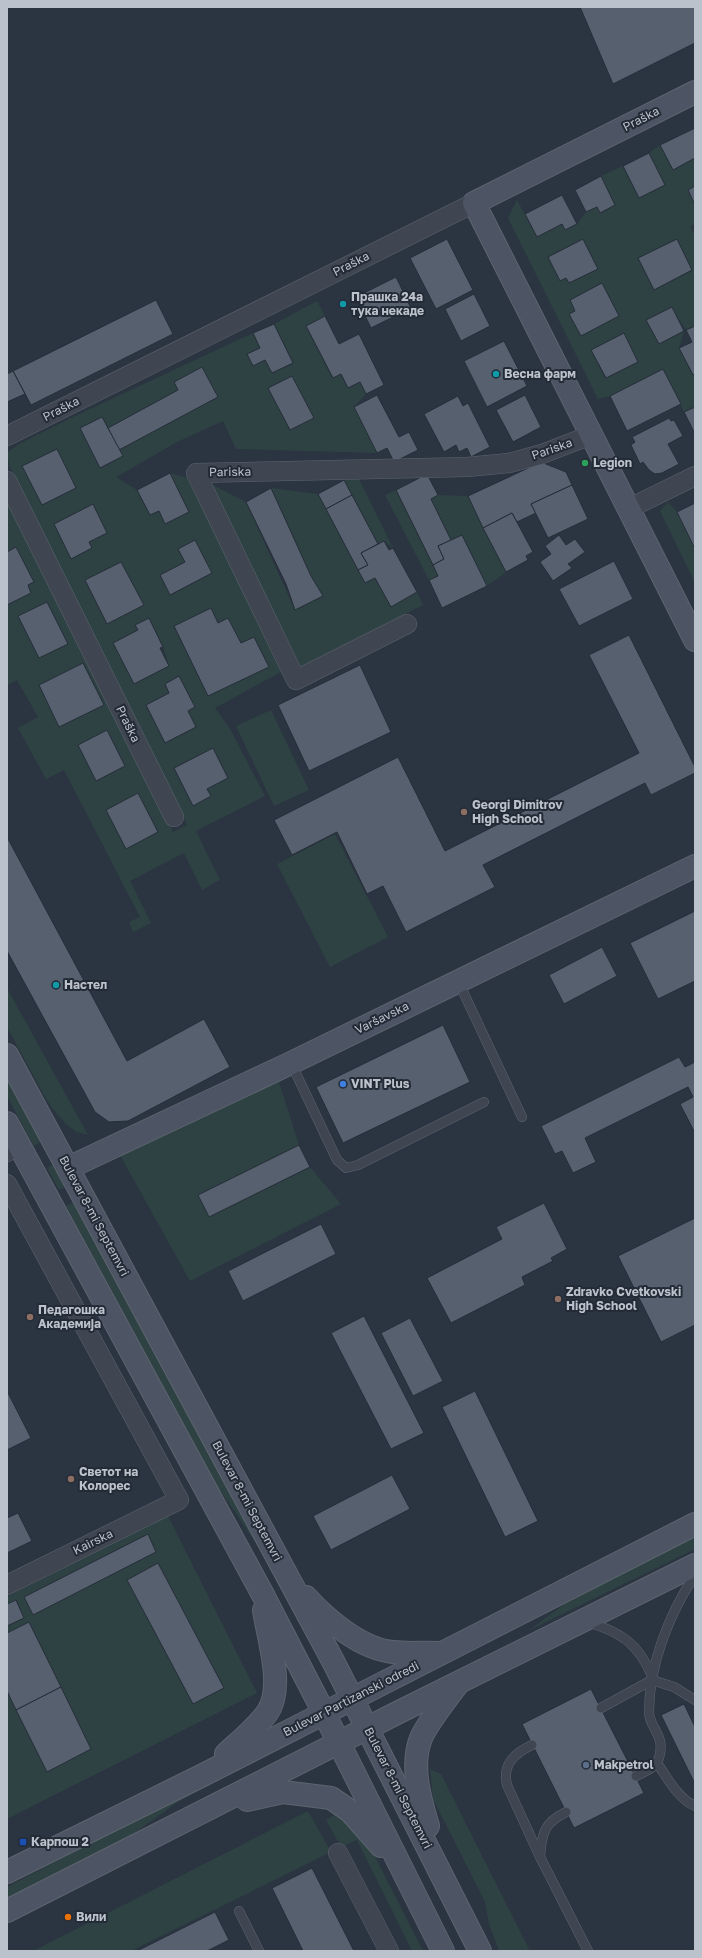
<svg xmlns="http://www.w3.org/2000/svg" width="702" height="1958" viewBox="0 0 702 1958" font-family="'Golos Text',sans-serif">
  <style>
    .green { fill: #2e4243; fill-rule: evenodd }
    .building { fill: #56606e; stroke: #252d39 }
    .lines { fill: none; stroke-linecap: round; stroke-linejoin: round }
    .lane-casing { stroke: #5d646f; stroke-width: 10 }
    .street-casing { stroke: #5d646f; stroke-width: 20 }
    .secondary-casing { stroke: #5d646f; stroke-width: 24 }
    .lane { stroke: #3f4651; stroke-width: 9 }
    .street { stroke: #3f4651; stroke-width: 19 }
    .secondary { stroke: #4d5564; stroke-width: 22 }
    .culture-dot { fill: #0f9aa8; stroke: #232b37; stroke-width: 1.5 }
    .leisure-dot { fill: #2e9e5b; stroke: #232b37; stroke-width: 1.5 }
    .education-dot { fill: #8d6e63; stroke: #232b37; stroke-width: 1.5 }
    .shop-dot { fill: #3f7fe0; stroke: #232b37; stroke-width: 1.5 }
    .service-dot { fill: #5c6f8a; stroke: #232b37; stroke-width: 1.5 }
    .transit-dot { fill: #1a4fb4; stroke: #232b37; stroke-width: 1.5 }
    .food-dot { fill: #e8710a; stroke: #232b37; stroke-width: 1.5 }
    .labels { text-anchor: middle; stroke-width: 4; stroke-linejoin: round; paint-order: stroke }
    .street-label { font-size: 12px; fill: #bcc2cb; stroke: #232b37 }
    .poi-label { font-size: 12px; font-weight: bold; fill: #bcc2cb; stroke: #232b37; text-anchor: start }
  </style>
  <rect width="100%" height="100%" fill="#2b3441"/>
  <g class="green">
    <path d="M660 145 673 170 695 158V186L688 190 695 205V224L690 226 695 236V326L686 330 671 307 646 321 659 344 684 331 679 348 692 374 695 373V407L684 412 663 369 610 396 598 399 508 218 517 200 537 237 562 224 565 230 577 224 586 212 597 207 601 213 615 205 601 176 623 166 639 198 665 184 649 153ZM583 239 598 269 569 283 566 278 560 281 548 257ZM676 239 692 271 654 290 638 258ZM602 283 619 316 581 336 569 314 575 311 570 300ZM624 333 638 362 605 378 591 350Z"/>
    <path d="M317 301 325 316 306 326 332 378 341 374 360 382 366 394 354 407 377 453 236 449 223 421 177 442 116 477 137 490 150 515 159 511 165 524 189 512 170 473 189 478 290 667 215 708 229 727 265 796 196 831 220 880 202 890 184 853 130 881 151 923 133 932 129 922 140 917 64 770 46 779 18 728 38 717 17 680 7 685V498L173 832 187 825 10 467 7 453 19 444 75 416 253 333 260 348 247 354 253 366 265 360 272 373 293 364 274 324ZM202 368 217 397 119 450 122 456 101 468 80 428 102 417 108 428 178 390 174 382ZM292 376 314 418 290 430 268 388ZM93 505 107 533 89 542 92 548 71 559 54 524ZM178 549 212 573 171 595 160 575 185 562ZM121 562 143 605 107 623 85 581ZM211 609 218 623 228 618 241 643 254 637 269 666 208 696 174 627ZM149 618 163 647 169 666 134 684 138 630 135 625ZM179 676 188 711 196 727 165 743 146 706 169 693 165 684ZM213 748 228 778 207 789 211 796 193 805 174 768Z"/>
    <path d="M358 477 393 548 384 541 378 544 344 480Z"/>
    <path d="M211 484 246 502 295 610 323 596 311 576 271 488 318 494 365 583 375 578 391 606 417 592 423 605 300 668Z"/>
    <path d="M396 490 438 576 429 580 385 495Z"/>
    <path d="M438 495 468 496 506 572 487 586 462 535 451 540 431 499Z"/>
    <path d="M668 502 677 512 695 546V583L660 511Z"/>
    <path d="M271 710 309 790 274 806 236 726Z"/>
    <path d="M335 834 388 937 330 967 277 864Z"/>
    <path d="M7 988 88 1135 77 1132 67 1125 52 1108 45 1097 7 1027Z"/>
    <path d="M7 1072 44 1140 34 1146 7 1096Z"/>
    <path d="M278 1079 299 1145 199 1195 209 1217 310 1167 341 1204 190 1281 120 1155Z"/>
    <path d="M57 1162 69 1185 59 1190 47 1168Z"/>
    <path d="M76 1201 258 1540 255 1542 214 1481 66 1206Z"/>
    <path d="M168 1516 257 1693 7 1819V1597Z"/>
    <path d="M695 1536V1549L528 1631 578 1594Z"/>
    <path d="M286 1742 178 1802 120 1843 7 1900V1887Z"/>
    <path d="M430 1769 441 1774 530 1951H499L489 1924 485 1902 433 1799Z"/>
    <path d="M308 1811 331 1852 131 1951H33Z"/>
    <path d="M340 1811 367 1841 423 1951H412L357 1840 341 1847 326 1820Z"/>
  </g>
  <g class="building">
    <path d="M580 7H695V43L613 84Z"/>
    <path d="M695 128V158L673 170 660 145Z"/>
    <path d="M649 153 665 185 639 198 623 166Z"/>
    <path d="M601 176 615 205 600 213 597 207 586 212 575 190Z"/>
    <path d="M695 186V205L688 190Z"/>
    <path d="M562 195 577 224 565 230 562 224 537 237 525 214Z"/>
    <path d="M447 239 473 290 436 309 410 258Z"/>
    <path d="M583 239 598 269 569 283 566 278 560 281 548 257Z"/>
    <path d="M677 239 692 270 654 290 638 258Z"/>
    <path d="M396 277 411 308 371 328 356 297Z"/>
    <path d="M602 283 619 316 581 336 569 314 575 311 570 300Z"/>
    <path d="M474 294 490 326 461 341 445 309Z"/>
    <path d="M156 300 173 334 31 405 13 371Z"/>
    <path d="M672 307 684 331 659 344 646 320Z"/>
    <path d="M325 316 339 344 359 334 384 385 366 394 360 382 348 388 341 374 333 378 306 326Z"/>
    <path d="M274 324 293 363 272 373 265 360 253 366 247 354 260 348 253 333Z"/>
    <path d="M695 326V373L693 375 679 348 692 342 686 330Z"/>
    <path d="M624 333 638 362 606 378 591 350Z"/>
    <path d="M504 341 527 386 487 407 464 361Z"/>
    <path d="M202 367 218 397 119 450 108 428 178 390 174 382Z"/>
    <path d="M663 369 681 404 627 431 610 396Z"/>
    <path d="M13 371 25 394 7 402V374Z"/>
    <path d="M292 376 314 418 290 430 268 388Z"/>
    <path d="M377 395 399 437 409 432 418 450 394 462 387 448 377 453 354 407Z"/>
    <path d="M525 395 541 427 513 442 496 410Z"/>
    <path d="M458 396 463 406 468 403 490 447 471 457 467 448 459 452 456 445 444 452 424 414Z"/>
    <path d="M695 407V434L684 412Z"/>
    <path d="M102 417 123 456 100 468 80 428Z"/>
    <path d="M669 418 671 421 674 420 683 436 668 444 679 464 662 473 655 474 649 470 643 462 640 464 631 445 635 442 632 437Z"/>
    <path d="M57 449 76 488 42 505 22 466Z"/>
    <path d="M541 462 566 472 572 485 531 504 536 513 517 522 512 513 483 528 468 496Z"/>
    <path d="M170 473 189 512 165 524 159 511 150 515 137 490Z"/>
    <path d="M427 474 438 495 431 499 451 540 438 546 444 559 433 565 396 490Z"/>
    <path d="M344 480 352 495 326 509 318 494Z"/>
    <path d="M572 485 588 519 548 538 531 504Z"/>
    <path d="M271 488 311 576 323 596 295 610 286 584 246 502Z"/>
    <path d="M352 495 378 544 361 553 368 565 358 570 326 509Z"/>
    <path d="M695 503V546L694 547 677 512Z"/>
    <path d="M93 504 107 533 89 542 92 548 71 559 54 524Z"/>
    <path d="M512 513 533 552 526 556 528 560 506 572 483 528Z"/>
    <path d="M462 535 487 586 442 608 429 580 438 576 433 565 444 559 438 546Z"/>
    <path d="M559 535 566 545 575 539 585 552 568 564 572 568 553 581 540 562 551 554 545 546Z"/>
    <path d="M195 540 212 573 170 595 160 575 185 562 178 549Z"/>
    <path d="M384 541 389 550 393 548 417 592 391 607 375 578 365 583 358 570 368 565 361 553Z"/>
    <path d="M16 547 34 582 28 585 31 593 7 605V552Z"/>
    <path d="M614 561 633 599 579 626 559 589Z"/>
    <path d="M121 562 144 605 107 624 85 580Z"/>
    <path d="M47 602 68 644 39 658 18 616Z"/>
    <path d="M211 608 218 623 228 618 241 643 254 637 269 667 208 696 174 626Z"/>
    <path d="M149 618 163 647 160 648 169 666 134 684 113 643 138 630 135 625Z"/>
    <path d="M629 635 695 767V773L651 795 645 783 483 865 495 887 406 932 383 886 367 894 337 832 292 855 274 820 398 757 445 851 639 753 589 655Z"/>
    <path d="M83 663 104 705 59 727 39 685Z"/>
    <path d="M360 665 391 732 309 771 278 705Z"/>
    <path d="M179 676 195 707 188 711 196 727 165 743 146 705 169 693 165 684Z"/>
    <path d="M107 730 125 766 96 781 78 745Z"/>
    <path d="M213 748 228 778 207 789 211 796 193 806 174 768Z"/>
    <path d="M138 793 158 832 126 849 106 810Z"/>
    <path d="M7 837 127 1061 204 1019 230 1067 128 1121 109 1122 95 1112 7 951Z"/>
    <path d="M695 911V981L658 999 630 943Z"/>
    <path d="M602 947 617 976 564 1004 549 975Z"/>
    <path d="M443 1025 470 1082 343 1143 316 1087Z"/>
    <path d="M679 1057 685 1067 695 1062V1133L680 1104 693 1097 688 1087 585 1138 596 1162 573 1173 562 1151 555 1154 541 1126Z"/>
    <path d="M299 1145 310 1167 209 1217 198 1195Z"/>
    <path d="M544 1203 567 1249 551 1258 553 1261 522 1277 525 1285 451 1323 427 1278 502 1239 496 1227Z"/>
    <path d="M695 1218V1325L661 1342 618 1256Z"/>
    <path d="M321 1224 336 1254 243 1301 228 1271Z"/>
    <path d="M364 1316 424 1433 391 1449 331 1333Z"/>
    <path d="M410 1318 443 1381 413 1396 381 1333Z"/>
    <path d="M7 1391 31 1438 7 1450Z"/>
    <path d="M475 1391 538 1521 505 1537 442 1407Z"/>
    <path d="M392 1475 410 1509 331 1550 313 1516Z"/>
    <path d="M18 1513 32 1541 7 1553V1518Z"/>
    <path d="M148 1534 156 1552 33 1615 24 1597Z"/>
    <path d="M158 1563 224 1688 193 1704 127 1580Z"/>
    <path d="M16 1600 24 1618 7 1626V1604Z"/>
    <path d="M29 1622 61 1687 16 1710 7 1691V1633Z"/>
    <path d="M61 1687 91 1749 47 1772 16 1710Z"/>
    <path d="M591 1689 644 1793 574 1828 522 1724Z"/>
    <path d="M684 1704 695 1727V1784L661 1715Z"/>
    <path d="M312 1868 354 1951H303L272 1888Z"/>
    <path d="M215 1912 229 1940 207 1951H137Z"/>
  </g>
  <g class="lines">
    <g class="lane-casing">
      <g id="lane">
        <path d="M458 981 522 1117"/>
        <path d="M291 1063 337 1160 346 1168 358 1165 484 1102"/>
        <path d="M587 1622C621 1632 638 1643 652 1676"/>
        <path d="M601 1708 652 1680 674 1687 695 1700"/>
        <path d="M532 1745C515 1753 502 1764 507 1785L540 1857 588 1951"/>
        <path d="M657 1763C667 1777 678 1799 695 1806"/>
        <path d="M636 1776C644 1772 656 1768 659 1758 666 1735 649 1728 649 1712 649 1665 669 1614 695 1575"/>
        <path d="M540 1856C542 1833 544 1823 566 1812"/>
        <path d="M239 1911 259 1951"/>
      </g>
    </g>
    <g class="street-casing">
      <g id="street">
        <path d="M7 436 474 203"/>
        <path d="M7 481 174 817"/>
        <path d="M628 509 695 476"/>
        <path d="M407 624 296 680 196 473 467 467 509 463 542 454 591 435"/>
        <path d="M7 1152 15 1138"/>
        <path d="M7 1184 179 1500 7 1585"/>
        <path d="M338 1853 389 1951"/>
      </g>
    </g>
    <g class="secondary-casing">
      <g id="secondary">
        <path d="M695 92 474 203 695 640"/>
        <path d="M7 1055 333 1661 480 1951"/>
        <path d="M7 1123 262 1593 324 1713 443 1951"/>
        <path d="M68 1168 291 1063 695 866"/>
        <path d="M306 1597C327 1620 361 1649 393 1652 408 1654 424 1652 439 1653"/>
        <path d="M226 1754C240 1741 256 1728 267 1713 285 1688 268 1638 264 1610"/>
        <path d="M247 1800 283 1792 331 1798 350 1811 381 1846"/>
        <path d="M428 1826C420 1799 410 1766 421 1738 427 1724 447 1698 457 1685"/>
        <path d="M7 1872 201 1776 695 1524"/>
        <path d="M7 1911 399 1712 695 1565"/>
      </g>
    </g>
    <use href="#lane" class="lane"/>
    <use href="#street" class="street"/>
    <use href="#secondary" class="secondary"/>
  </g>
  <g class="culture-dot">
    <circle cx="343" cy="304" r="4"/>
    <circle cx="496" cy="374" r="4"/>
    <circle cx="56" cy="985" r="4"/>
  </g>
  <circle class="leisure-dot" cx="585" cy="463" r="4"/>
  <g class="education-dot">
    <circle cx="464" cy="812" r="4"/>
    <circle cx="558" cy="1299" r="4"/>
    <circle cx="30" cy="1317" r="4"/>
    <circle cx="71" cy="1479" r="4"/>
  </g>
  <circle class="shop-dot" cx="343" cy="1084" r="4"/>
  <circle class="service-dot" cx="586" cy="1765" r="4"/>
  <rect class="transit-dot" x="19" y="1838" width="8" height="8" rx="2"/>
  <circle class="food-dot" cx="68" cy="1917" r="4"/>
  <g class="labels">
    <g class="street-label">
      <text transform="translate(641 119) rotate(-27)" y="4">Praška</text>
      <text transform="translate(351 264) rotate(-27)" y="4">Praška</text>
      <text transform="translate(61 409) rotate(-27)" y="4">Praška</text>
      <text transform="translate(552 449) rotate(-19)" y="4">Pariska</text>
      <text transform="translate(230 472) rotate(-1)" y="4">Pariska</text>
      <text transform="translate(128 724) rotate(64)" y="4">Praška</text>
      <text transform="translate(382 1018) rotate(-26)" y="4">Varšavska</text>
      <text transform="translate(94 1216) rotate(62)" y="4">Bulevar 8-mi Septemvri</text>
      <text transform="translate(247 1501) rotate(62)" y="4">Bulevar 8-mi Septemvri</text>
      <text transform="translate(93 1542) rotate(-26)" y="4">Kairska</text>
      <text transform="translate(351 1699) rotate(-27)" y="4">Bulevar Partizanski odredi</text>
      <text transform="translate(398 1788) rotate(63)" y="4">Bulevar 8-mi Septemvri</text>
    </g>
    <g class="poi-label">
      <text x="351" y="301">Прашка 24а<tspan x="351" dy="14">тука некаде</tspan></text>
      <text x="504" y="378">Весна фарм</text>
      <text x="593" y="467">Legion</text>
      <text x="472" y="809">Georgi Dimitrov<tspan x="472" dy="14">High School</tspan></text>
      <text x="64" y="989">Настел</text>
      <text x="351" y="1088">VINT Plus</text>
      <text x="566" y="1296">Zdravko Cvetkovski<tspan x="566" dy="14">High School</tspan></text>
      <text x="38" y="1314">Педагошка<tspan x="38" dy="14">Академија</tspan></text>
      <text x="79" y="1476">Светот на<tspan x="79" dy="14">Колорес</tspan></text>
      <text x="594" y="1769">Makpetrol</text>
      <text x="31" y="1846">Карпош 2</text>
      <text x="76" y="1921">Вили</text>
    </g>
  </g>
  <rect width="702" height="1958" fill="none" stroke="#bcc2cb" stroke-width="16"/>
</svg>
